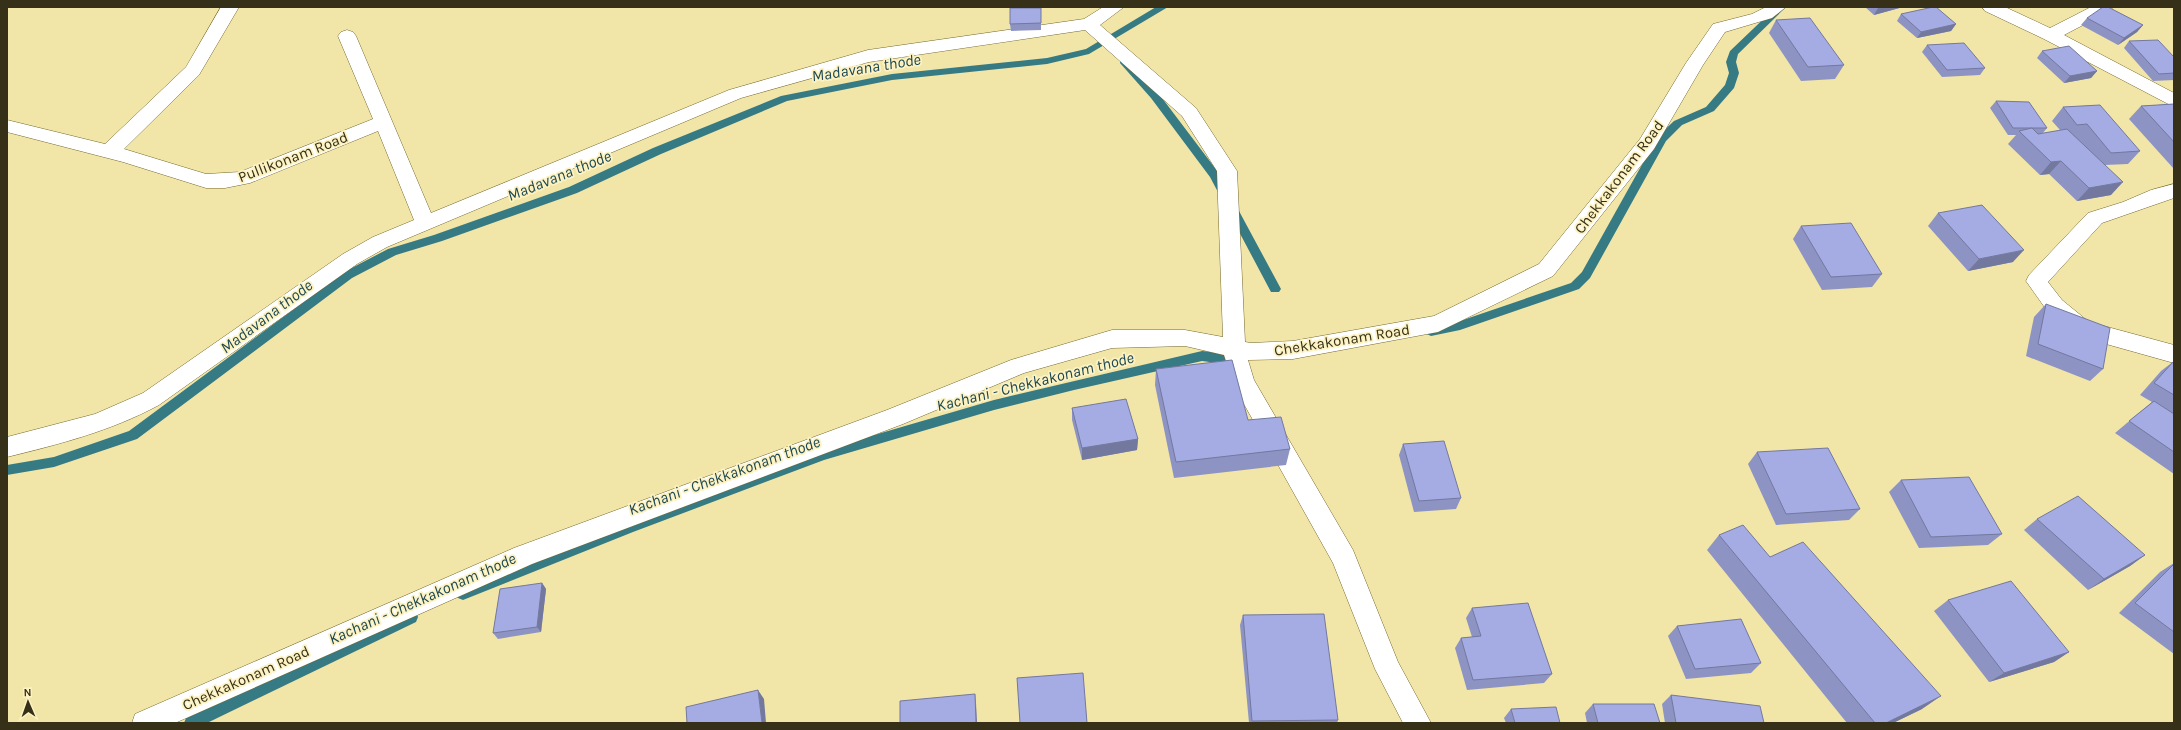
<svg xmlns="http://www.w3.org/2000/svg" width="2181" height="730" viewBox="0 0 2181 730" font-family="Karla,sans-serif">
  <style>
    .lines { fill: none; stroke-linecap: round; stroke-linejoin: round }
    .stream { fill: #367a84; fill-rule: evenodd }
    .street-casing { stroke: #76692f; stroke-width: 1 }
    .street { fill: #fff; fill-rule: evenodd }
    .wall { fill: #8d94c3 }
    .shaded-wall { fill: #73789f }
    .building { fill: #a4ace3; stroke: #73789f }
    .labels { text-anchor: middle; stroke-width: 3.5; stroke-linejoin: round; paint-order: stroke }
    .street-label { font-size: 15px; fill: #353017; stroke: #fdf2c2 }
    .water-label { font-size: 16px; font-style: italic; fill: #1c4752; stroke: #fdf2c2 }
  </style>
  <rect width="100%" height="100%" fill="#f2e5a8"/>
  <g class="lines">
    <g class="stream">
      <path d="M1156 7H1168L1089 54 1047 64 892 80 787 101 661 154 577 193 442 241 396 255 352 278 137 439 54 467 7 475V465L54 457 129 431 344 272 388 249 434 235 569 187 653 148 781 96 892 74 1047 58 1086 49Z"/>
      <path d="M1776 7H1786L1738 54 1736 62 1739 73 1734 88 1714 111 1682 125 1666 141 1590 278 1579 289 1460 330 1431 336 1427 334 1425 331 1427 328 1460 321 1571 283 1582 272 1658 136 1674 121 1706 107 1725 85 1729 73 1726 62 1730 51Z"/>
      <path d="M1123 58 1126 59 1159 94 1218 172 1281 289 1279 292H1271L1210 177 1151 98 1120 63V59Z"/>
      <path d="M1202 351 1245 355 1247 358 1245 361 1225 364 1202 361 1074 390 994 410 824 460 633 532 463 600 458 598 456 594 458 590 623 524 823 450 994 400Z"/>
      <path d="M411 611 416 612 418 617 416 622 207 723H184L186 718Z"/>
    </g>
    <g class="street-casing">
      <g id="street">
        <path d="M221 7H239L199 75 124 149 206 174 240 172 373 119 338 36 341 32 347 30 353 32 356 36 431 213 729 90 868 50 1084 19 1103 7H1124L1100 25 1196 108 1237 171 1245 342 1251 343 1293 341 1434 316 1539 264 1640 139 1686 63 1713 24 1752 14 1766 7H1786L1772 18 1725 32 1703 65 1654 149 1553 276 1438 332 1293 359 1248 360 1254 380 1353 550 1398 662 1431 723H1403L1375 669 1333 563 1235 388 1224 355 1185 346 1112 348 1024 373 903 424 532 564 175 723H132L135 714 514 548 887 410 1011 360 1112 330H1185L1223 337 1217 171 1182 116 1085 30 869 62 741 98 387 247 357 264 159 405C111 431 60 444 7 457V437L95 414 143 393 343 254 373 237 414 220 378 131 250 183 225 188H206L123 162 7 132V120L105 144 186 67Z"/>
        <path d="M1982 7H2005L2050 28 2091 7H2113L2110 11 2064 35 2174 93V107L2044 39 1985 11Z"/>
        <path d="M2174 184V198L2102 223 2048 282 2062 300 2089 322 2174 345V363L2074 335 2048 312 2026 281 2029 275 2088 213 2123 202 2151 190Z"/>
      </g>
    </g>
    <use href="#street" class="street"/>
  </g>
  <g class="wall">
    <path d="M1865 7H1903L1874 15Z"/>
    <path d="M1041 8V30L1011 31 1010 24Z"/>
    <path d="M1901 14 1956 24 1951 31 1917 38 1897 21Z"/>
    <path d="M2087 18 2143 25 2137 32 2118 45 2081 25Z"/>
    <path d="M1776 20 1844 65 1835 79 1801 81 1769 33Z"/>
    <path d="M2129 41 2174 57V80L2153 81 2124 48Z"/>
    <path d="M1927 45 1985 68 1980 75 1942 77 1922 52Z"/>
    <path d="M2042 51 2097 71 2091 78 2064 83 2037 58Z"/>
    <path d="M1996 101 2047 128 2042 134 2060 130 2052 121 2063 107 2140 151 2128 164 2105 165 2111 195 2077 201 2049 174 2040 175 2008 144 2016 135H2008L1990 108Z"/>
    <path d="M2174 104V169L2129 119 2141 106Z"/>
    <path d="M1938 213 2013 262 1968 271 1928 226Z"/>
    <path d="M1801 226 1882 274 1872 287 1822 290 1793 239Z"/>
    <path d="M2046 304 2103 369 2090 381 2026 356 2034 317Z"/>
    <path d="M2174 361V474L2115 433 2152 402 2140 395 2161 371Z"/>
    <path d="M1156 369 1248 420 1290 449 1286 465 1174 478 1155 385Z"/>
    <path d="M1072 408 1138 439 1137 450 1082 460 1072 420Z"/>
    <path d="M1403 444 1461 498 1456 509 1414 512 1399 455Z"/>
    <path d="M1757 452 1860 509 1849 520 1776 525 1748 464Z"/>
    <path d="M1901 480 2002 534 1988 545 1919 548 1889 492Z"/>
    <path d="M2037 519 2145 555 2130 566 2088 590 2024 530Z"/>
    <path d="M1719 535 1770 557 1922 709 1893 723H1847L1707 550Z"/>
    <path d="M2174 563V654L2119 613 2160 572Z"/>
    <path d="M542 583 546 589 541 632 498 639 493 633Z"/>
    <path d="M1948 600 2069 652 2054 662 1989 682 1934 611Z"/>
    <path d="M1472 608 1552 674 1544 683 1467 690 1455 648 1461 638 1472 637 1466 618Z"/>
    <path d="M1243 615 1338 720 1337 723H1249L1240 625Z"/>
    <path d="M1677 626 1761 663 1751 673 1686 679 1668 636Z"/>
    <path d="M1671 695 1764 723H1665L1662 704Z"/>
    <path d="M1593 704 1660 723H1587L1585 713Z"/>
    <path d="M1511 709 1560 723H1506L1504 718Z"/>
  </g>
  <g class="shaded-wall">
    <path d="M1881 7H1903L1874 15 1878 8Z"/>
    <path d="M1956 24 1951 31 1917 38 1921 32Z"/>
    <path d="M2143 25 2137 32 2118 45 2124 38Z"/>
    <path d="M2097 71 2091 78 2064 83 2070 76Z"/>
    <path d="M2061 161 2049 174 2040 175 2051 162Z"/>
    <path d="M2123 182 2111 195 2077 201 2089 188Z"/>
    <path d="M2024 250 2013 262 1968 271 1979 259Z"/>
    <path d="M1138 439 1137 450 1082 460V448Z"/>
    <path d="M2145 555 2130 566 2088 590 2104 579Z"/>
    <path d="M542 583 546 589 541 632 537 627Z"/>
    <path d="M2069 652 2054 662 1989 682 2004 673Z"/>
    <path d="M758 690 764 699 766 723H762Z"/>
    <path d="M975 694 976 703 977 723H976Z"/>
    <path d="M1941 696 1922 709 1893 723H1886Z"/>
  </g>
  <g class="building">
    <path d="M1933 7H1936L1956 24 1921 32 1901 14Z"/>
    <path d="M2103 7H2108L2143 25 2124 38 2087 18Z"/>
    <path d="M1010 8H1041V23L1010 24Z"/>
    <path d="M1810 18 1844 65 1808 67 1776 20Z"/>
    <path d="M2158 40 2174 57V73L2159 74 2129 41Z"/>
    <path d="M1964 43 1985 68 1947 70 1927 45Z"/>
    <path d="M2069 46 2097 71 2070 76 2042 51Z"/>
    <path d="M1996 101 2029 102 2047 128H2013Z"/>
    <path d="M2174 104V142L2141 106Z"/>
    <path d="M2100 105 2140 151 2111 153 2087 124 2077 125 2063 107Z"/>
    <path d="M2032 128 2038 134 2067 129 2123 182 2089 188 2061 161 2051 162 2019 131Z"/>
    <path d="M1982 205 2024 250 1979 259 1938 213Z"/>
    <path d="M1851 223 1882 274 1831 277 1801 226Z"/>
    <path d="M2046 304 2110 328 2103 369 2038 344Z"/>
    <path d="M1232 360 1248 420 1281 417 1290 449 1176 462 1156 369Z"/>
    <path d="M2174 361V395L2154 383Z"/>
    <path d="M1126 399 1138 439 1082 448 1072 408Z"/>
    <path d="M2154 401 2174 414V452L2129 421Z"/>
    <path d="M1444 441 1461 498 1419 501 1403 444Z"/>
    <path d="M1828 448 1860 509 1786 514 1757 452Z"/>
    <path d="M1969 477 2002 534 1931 537 1901 480Z"/>
    <path d="M2078 496 2145 555 2104 579 2037 519Z"/>
    <path d="M1743 525 1770 557 1803 542 1941 696 1886 723H1875L1719 535Z"/>
    <path d="M2174 564V632L2135 603Z"/>
    <path d="M2011 581 2069 652 2004 673 1948 600Z"/>
    <path d="M542 583 537 627 493 633 500 589Z"/>
    <path d="M1528 603 1552 674 1473 680 1461 638 1481 636 1472 608Z"/>
    <path d="M1324 614 1338 720 1252 721 1243 615Z"/>
    <path d="M1741 619 1761 663 1695 669 1677 626Z"/>
    <path d="M1083 673 1087 723H1020L1017 678Z"/>
    <path d="M758 690 762 723H687L686 707Z"/>
    <path d="M975 694 976 723H900V701Z"/>
    <path d="M1671 695 1760 706 1764 723H1676Z"/>
    <path d="M1593 704H1654L1660 723H1598Z"/>
    <path d="M1556 707 1560 723H1515L1511 709Z"/>
  </g>
  <g class="labels">
    <g class="street-label">
      <text transform="translate(293 157) rotate(-21)" y="5">Pullikonam Road</text>
      <text transform="translate(1619 177) rotate(-53)" y="5">Chekkakonam Road</text>
      <text transform="translate(1342 340) rotate(-9)" y="5">Chekkakonam Road</text>
      <text transform="translate(246 678) rotate(-24)" y="5">Chekkakonam Road</text>
    </g>
    <g class="water-label">
      <text transform="translate(866 67) rotate(-9)" y="6">Madavana thode</text>
      <text transform="translate(559 175) rotate(-22)" y="6">Madavana thode</text>
      <text transform="translate(266 316) rotate(-37)" y="6">Madavana thode</text>
      <text transform="translate(1035 381) rotate(-14)" y="6">Kachani - Chekkakonam thode</text>
      <text transform="translate(724 475) rotate(-20)" y="6">Kachani - Chekkakonam thode</text>
      <text transform="translate(422 598) rotate(-24)" y="6">Kachani - Chekkakonam thode</text>
    </g>
  </g>
  <rect width="2181" height="730" fill="none" stroke="#353017" stroke-width="16"/>
  <g transform="translate(28 702) rotate(358)" stroke="#fdf2c2" stroke-width="3" paint-order="stroke">
  <path d="M0-3L7 15L0 10L-7 15Z" fill="#353017"/>
  <text y="-6" font-size="11" font-weight="bold" text-anchor="middle" fill="#353017">N</text>
  </g>
</svg>
